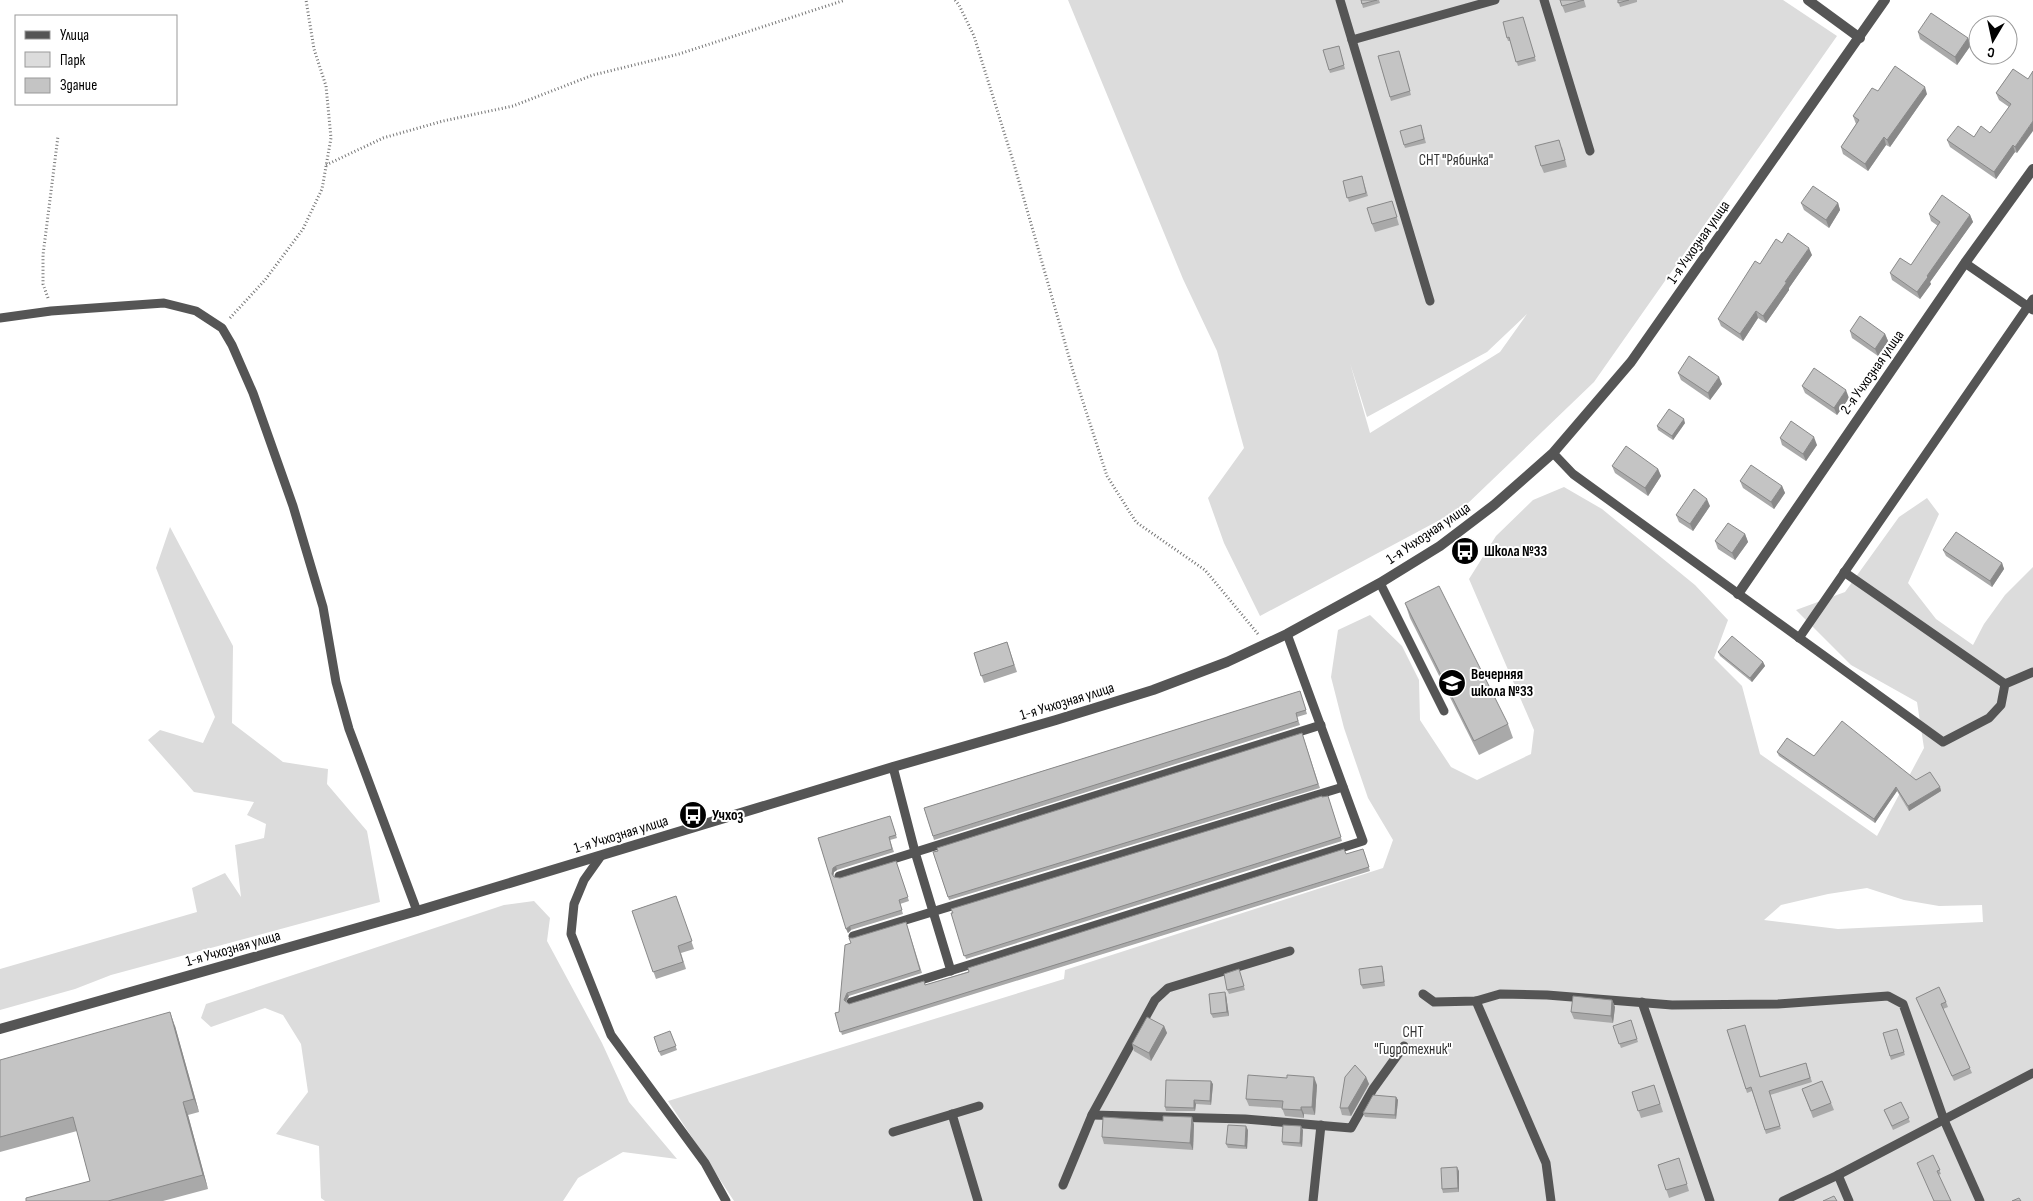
<svg xmlns="http://www.w3.org/2000/svg" width="2033" height="1201" viewBox="0 0 2033 1201" font-family="'Sofia Sans Condensed',sans-serif">
  <style>
    .green { fill: #dcdcdc; fill-rule: evenodd }
    .lines { fill: none; stroke-linecap: round; stroke-linejoin: round }
    .path { stroke: #777; stroke-width: 3; stroke-dasharray: 1 2.5; stroke-linecap: butt }
    .service { stroke: #555; stroke-width: 9 }
    .minor { stroke: #555; stroke-width: 10 }
    .tertiary { stroke: #555; stroke-width: 10 }
    .wall { fill: #a9a9a9 }
    .shaded-wall { fill: #898989 }
    .building { fill: #c4c4c4; stroke: #898989 }
    .labels { text-anchor: middle; stroke-width: 4; stroke-linejoin: round; paint-order: stroke }
    .park-label { font-size: 15px; fill: #333; stroke: #fff }
    .street-label { font-size: 15px; fill: #000; stroke: #fff }
    .poi-label { font-size: 15px; font-weight: bold; fill: #000; stroke: #fff; text-anchor: start }
  </style>
  <rect width="100%" height="100%" fill="#fff"/>
  <g class="green">
    <path d="M1068 0H1783L1837 36 1594 382 1464 507 1260 616 1224 543 1208 498 1244 448 1217 351 1183 279ZM1527 314 1500 352 1370 433 1350 363 1367 417 1487 352Z"/>
    <path d="M1564 487 1602 509 1695 585 1728 620 1714 658 1742 686 1760 754 1877 836 1924 748 1917 702 1851 665 1796 610 1845 592 1899 517 1927 498 1939 514 1908 583 1936 619 1973 645 1984 624 2005 595 2033 567V1201H734L668 1101 1064 979 1065 970 1383 868 1393 840 1368 798 1344 728 1331 677 1338 630 1370 615 1402 646 1419 680 1420 720 1451 767 1477 780 1531 754 1534 730 1469 579 1496 536 1533 500ZM1867 888 1904 900 1939 906 1982 905 1983 922 1838 929 1764 920 1781 905 1828 894Z"/>
    <path d="M170 527 233 646 232 723 283 762 328 769 327 784 367 831 380 902 111 975 75 989 0 1010V969L197 912 192 888 225 873 241 897 235 845 264 838 266 824 247 815 254 802 194 792 148 740 160 730 203 743 215 717 156 568Z"/>
    <path d="M534 901 550 918 547 941 602 1043 629 1102 677 1159 623 1152 578 1178 563 1201H325L321 1198 319 1146 276 1134 308 1092 301 1044 283 1015 265 1008 211 1027 201 1018 206 1004 504 905Z"/>
  </g>
  <g class="lines">
    <g class="path">
      <path d="M955 0 959 5 974 36 1014 164 1073 371 1107 476 1136 522 1205 570 1258 634"/>
      <path d="M326 165 383 138 443 121 513 106 593 75 679 54 845 0"/>
      <path d="M48 298 43 284V255L58 136"/>
      <path d="M230 318 265 280 303 229 322 189 331 138 326 86 314 49 306 0"/>
    </g>
    <g class="service">
      <path d="M1340 0 1430 301"/>
      <path d="M1544 0 1590 151"/>
      <path d="M1352 40 1495 0"/>
      <path d="M1965 263 2033 310"/>
      <path d="M0 318 51 311 164 303 196 311 222 328 232 345 253 393 293 506 323 607 336 682 349 729 417 911"/>
      <path d="M1553 453 1573 474 1943 742 1989 718 2001 705 2005 684 2033 672"/>
      <path d="M1844 572 2005 684"/>
      <path d="M1380 583 1444 711"/>
      <path d="M1799 638 2033 299"/>
      <path d="M893 767 915 852 951 971"/>
      <path d="M601 856 584 880 574 904 571 934 611 1035 705 1163 726 1201"/>
      <path d="M839 876 1321 725"/>
      <path d="M853 936 1343 787"/>
      <path d="M1423 994 1434 1002 1476 1001 1500 994 1547 995 1672 1005 1778 1004 1888 996 1903 1004 1944 1120 1980 1201"/>
      <path d="M1476 1001 1546 1163 1551 1201"/>
      <path d="M851 1002 1363 841 1287 634"/>
      <path d="M1642 1002 1710 1201"/>
      <path d="M952 1114 978 1201"/>
      <path d="M1092 1115 1245 1119 1351 1128 1373 1089 1404 1046"/>
      <path d="M893 1132 979 1106"/>
      <path d="M1838 1175 1849 1201"/>
      <path d="M1063 1185 1092 1115 1155 1000 1168 988 1290 951"/>
      <path d="M1313 1201 1321 1125"/>
      <path d="M1783 1201 1838 1175 2033 1073"/>
    </g>
    <g class="minor">
      <path d="M1808 0 1860 38"/>
      <path d="M1738 594 1965 263 2033 169"/>
    </g>
    <path class="tertiary" d="M0 1029 417 911 893 767 1056 720 1153 690 1227 662 1287 634 1380 583 1440 546 1494 505 1553 453 1631 362 1885 0"/>
  </g>
  <g class="wall">
    <path d="M1361 0H1379L1380 3 1363 8Z"/>
    <path d="M1560 0H1584L1586 7 1565 13Z"/>
    <path d="M1618 0H1637V2L1620 7Z"/>
    <path d="M1523 17 1536 61 1518 66 1510 41H1508L1507 38Z"/>
    <path d="M1918 32 1968 38 1971 45 1957 65 1920 39Z"/>
    <path d="M1339 46 1345 69 1330 73 1323 50Z"/>
    <path d="M1400 54 1411 95 1391 101 1378 56Z"/>
    <path d="M2013 69 2017 153 2015 152 1996 179 1950 147 1947 140 1974 137 1990 133 2009 107 1999 100 1996 93Z"/>
    <path d="M1878 91 1927 94 1890 147 1886 145 1868 171 1843 154 1841 147 1856 124 1853 116Z"/>
    <path d="M1422 129 1426 143 1405 148 1404 145Z"/>
    <path d="M1562 147 1567 167 1544 173 1541 166Z"/>
    <path d="M1362 176 1368 196 1349 202 1343 181Z"/>
    <path d="M1392 201 1399 225 1375 232 1372 224Z"/>
    <path d="M1801 203H1838L1840 210 1829 228 1804 210Z"/>
    <path d="M1929 214 1970 215 1973 222 1930 282 1931 284 1920 299 1892 280 1890 273 1911 265 1938 226 1931 221Z"/>
    <path d="M1782 243 1812 255 1789 288V290L1766 323 1758 318 1743 341 1721 326 1718 319 1760 264Z"/>
    <path d="M1850 331 1885 334 1888 341 1878 356 1852 338Z"/>
    <path d="M1678 373 1722 384 1710 400 1681 380Z"/>
    <path d="M1802 386 1849 398 1837 415 1805 393Z"/>
    <path d="M1685 423 1673 440 1658 430 1657 426Z"/>
    <path d="M1780 438 1817 445 1806 461 1782 445Z"/>
    <path d="M1612 466 1658 469 1661 476 1648 496 1615 473Z"/>
    <path d="M1740 481 1782 486 1785 493 1774 509 1743 488Z"/>
    <path d="M1710 506 1693 531 1679 522 1676 515Z"/>
    <path d="M1745 534 1748 542 1735 560 1718 549 1715 541Z"/>
    <path d="M1943 550 2002 563 2004 569 1992 587 1946 556Z"/>
    <path d="M1405 603 1508 724 1513 738 1479 755 1410 618Z"/>
    <path d="M1007 642 1017 672 984 683 974 653Z"/>
    <path d="M1718 652 1763 662 1765 666 1752 682 1720 656Z"/>
    <path d="M1300 691 1307 714 1297 717 1300 725 934 840 924 808Z"/>
    <path d="M1302 733 1320 788 949 900 933 852Z"/>
    <path d="M1777 752 1814 756 1916 780 1940 787 1941 791 1909 811 1897 791 1875 823 1779 756Z"/>
    <path d="M1328 796 1342 841 966 959 951 913Z"/>
    <path d="M890 816 897 838 890 840 894 852 837 870 834 872 833 876 834 877 840 878 896 861 909 901 900 904 903 914 851 930 848 933 818 838Z"/>
    <path d="M1363 849 1370 871 842 1035 835 1013 839 1012 851 943 853 938 906 922 922 973 849 996 846 1002 849 1004 925 985Z"/>
    <path d="M676 896 694 949 681 953 686 969 656 979 632 911Z"/>
    <path d="M1239 969 1245 990 1229 994 1227 990Z"/>
    <path d="M1383 970 1385 986 1363 989 1361 985Z"/>
    <path d="M1225 992 1226 995 1229 1016 1213 1018 1211 1014Z"/>
    <path d="M1916 998 1946 1002 1948 1007 1943 1009 1972 1073 1954 1081Z"/>
    <path d="M1612 1000 1615 1007 1613 1023 1574 1019 1571 1012Z"/>
    <path d="M1631 1020 1638 1042 1621 1048 1613 1026Z"/>
    <path d="M175 1026 199 1112 188 1115 208 1189 163 1201H26L90 1181 77 1131 0 1152V1060Z"/>
    <path d="M1164 1026 1167 1033 1151 1061 1134 1051 1132 1044Z"/>
    <path d="M1897 1029 1905 1055 1891 1060 1883 1033Z"/>
    <path d="M1727 1030 1761 1077 1806 1063 1812 1082 1770 1095 1781 1129 1766 1134 1752 1091 1747 1093Z"/>
    <path d="M670 1031 677 1050 661 1056 659 1052Z"/>
    <path d="M1366 1077 1369 1084 1351 1116 1342 1115 1340 1108Z"/>
    <path d="M1822 1081 1834 1110 1813 1118 1802 1089Z"/>
    <path d="M1213 1084 1211 1105 1196 1104 1195 1111H1166L1165 1107Z"/>
    <path d="M1317 1085 1315 1115 1304 1114V1118L1285 1116 1282 1108 1249 1106 1246 1099Z"/>
    <path d="M1654 1085 1663 1112 1641 1118 1632 1092Z"/>
    <path d="M1396 1097 1398 1100 1396 1119 1365 1117 1363 1113Z"/>
    <path d="M1901 1102 1910 1122 1893 1130 1884 1110Z"/>
    <path d="M1194 1124 1193 1150 1104 1144 1102 1137Z"/>
    <path d="M1248 1130 1247 1149 1228 1148 1226 1144Z"/>
    <path d="M1303 1130 1302 1147 1283 1145 1282 1142Z"/>
    <path d="M1933 1155 1941 1174 1938 1175 1934 1201Z"/>
    <path d="M1679 1158 1689 1191 1669 1198 1658 1165Z"/>
    <path d="M1459 1171V1192L1443 1193 1442 1189Z"/>
  </g>
  <g class="shaded-wall">
    <path d="M1968 38 1971 45 1957 65 1955 57Z"/>
    <path d="M1925 87 1927 94 1890 147 1887 140Z"/>
    <path d="M2033 121V131L2017 153 2015 147Z"/>
    <path d="M1884 137 1886 145 1868 171 1865 164Z"/>
    <path d="M2013 145 2015 152 1996 179 1994 172Z"/>
    <path d="M1838 203 1840 210 1829 228 1826 220Z"/>
    <path d="M1970 215 1973 222 1930 282 1931 284 1920 299 1917 292 1927 276Z"/>
    <path d="M1809 248 1812 255 1789 288V290L1766 323 1763 316 1785 282Z"/>
    <path d="M1756 311 1758 318 1743 341 1740 334Z"/>
    <path d="M1885 334 1888 341 1878 356 1875 349Z"/>
    <path d="M1719 377 1722 384 1710 400 1708 393Z"/>
    <path d="M1846 390 1849 398 1837 415 1834 408Z"/>
    <path d="M1684 419 1685 423 1673 440 1672 436Z"/>
    <path d="M1814 437 1817 445 1806 461 1803 454Z"/>
    <path d="M1658 469 1661 476 1648 496 1645 488Z"/>
    <path d="M1782 486 1785 493 1774 509 1771 502Z"/>
    <path d="M1707 499 1710 506 1693 531 1690 524Z"/>
    <path d="M1745 534 1748 542 1735 560 1732 553Z"/>
    <path d="M2002 563 2004 569 1992 587 1990 581Z"/>
    <path d="M1763 662 1765 666 1752 682 1750 678Z"/>
    <path d="M1896 787 1897 791 1875 823 1874 819Z"/>
    <path d="M1940 787 1941 791 1909 811 1908 806Z"/>
    <path d="M836 866 837 870 834 872 833 877 832 874 833 868Z"/>
    <path d="M850 926 851 930 848 933 846 929Z"/>
    <path d="M1225 992 1226 995 1229 1016 1227 1012Z"/>
    <path d="M847 993 849 996 845 1003 844 1000Z"/>
    <path d="M1612 1000 1615 1007 1613 1023 1611 1016Z"/>
    <path d="M170 1012 175 1026 199 1112 194 1099Z"/>
    <path d="M1164 1026 1167 1033 1151 1061 1149 1053Z"/>
    <path d="M1314 1077 1317 1085 1315 1115 1312 1107Z"/>
    <path d="M1366 1077 1369 1084 1351 1116 1348 1108Z"/>
    <path d="M1211 1081 1213 1084 1211 1105 1210 1101Z"/>
    <path d="M1396 1097 1398 1100 1396 1119 1395 1115Z"/>
    <path d="M1194 1100 1196 1104 1195 1111 1194 1108Z"/>
    <path d="M183 1102 188 1115 208 1189 203 1175Z"/>
    <path d="M1301 1107 1304 1114V1118L1301 1110Z"/>
    <path d="M1192 1117 1194 1124 1193 1150 1190 1143Z"/>
    <path d="M1246 1126 1248 1130 1247 1149 1245 1146Z"/>
    <path d="M1301 1126 1303 1130 1302 1147 1300 1143Z"/>
    <path d="M1457 1167 1459 1171V1192L1458 1188Z"/>
  </g>
  <g class="building">
    <path d="M1361 0H1377L1362 4Z"/>
    <path d="M1560 0H1584L1562 6Z"/>
    <path d="M1618 0H1629L1618 3Z"/>
    <path d="M1931 13 1968 38 1955 57 1918 32Z"/>
    <path d="M1523 17 1535 57 1516 62 1509 37 1507 38 1503 22Z"/>
    <path d="M1339 46 1344 65 1329 70 1323 50Z"/>
    <path d="M1399 51 1410 91 1390 97 1378 56Z"/>
    <path d="M1895 66 1925 87 1887 140 1884 137 1865 164 1841 147 1859 120 1853 116 1872 88 1878 91Z"/>
    <path d="M2013 69 2028 79 2033 71V121L2015 147 2013 145 1994 172 1947 140 1958 126 1974 137 1981 126 1990 133 2011 104 1996 93Z"/>
    <path d="M1421 125 1424 139 1404 145 1400 131Z"/>
    <path d="M1559 140 1565 160 1541 166 1535 146Z"/>
    <path d="M1362 176 1366 193 1347 198 1343 181Z"/>
    <path d="M1813 186 1838 203 1826 220 1801 203Z"/>
    <path d="M1942 195 1970 215 1927 276 1928 277 1917 292 1890 273 1900 258 1911 265 1940 222 1929 214Z"/>
    <path d="M1392 201 1397 217 1372 224 1367 208Z"/>
    <path d="M1788 233 1809 248 1785 282H1787L1763 316 1756 311 1740 334 1718 319 1755 261 1760 264 1776 239 1782 243Z"/>
    <path d="M1860 316 1885 334 1875 349 1850 331Z"/>
    <path d="M1689 356 1719 377 1708 393 1678 373Z"/>
    <path d="M1814 368 1846 390 1834 408 1802 386Z"/>
    <path d="M1669 409 1684 419 1672 436 1657 426Z"/>
    <path d="M1791 421 1814 437 1803 454 1780 438Z"/>
    <path d="M1626 446 1658 469 1645 488 1612 466Z"/>
    <path d="M1751 465 1782 486 1771 502 1740 481Z"/>
    <path d="M1694 489 1707 499 1690 524 1676 515Z"/>
    <path d="M1728 523 1745 534 1732 553 1715 541Z"/>
    <path d="M1956 532 2002 563 1990 581 1943 550Z"/>
    <path d="M1439 586 1508 724 1474 741 1405 603Z"/>
    <path d="M1732 636 1763 662 1750 678 1718 652Z"/>
    <path d="M1007 642 1014 665 981 676 974 653Z"/>
    <path d="M1300 691 1306 710 1296 713 1298 721 933 836 924 808Z"/>
    <path d="M1842 721 1916 780 1930 772 1940 787 1908 806 1896 787 1874 819 1777 752 1787 738 1814 756Z"/>
    <path d="M1302 733 1318 784 948 897 933 852 938 851 937 848Z"/>
    <path d="M1322 796V797L1328 796 1341 837 964 956 951 913H953L951 909Z"/>
    <path d="M890 816 896 835 889 837 892 849 836 866 833 868 832 874 834 877 840 878 896 861 908 897 899 900 902 910 850 926 846 929 818 838Z"/>
    <path d="M1344 849 1346 854 1363 849 1369 867 840 1032 835 1013 839 1012 845 945 851 943 849 938H853L906 922 920 970 847 993 844 1000 849 1004 924 981 925 985 969 972 968 968Z"/>
    <path d="M676 896 692 941 678 946 683 962 653 972 632 911Z"/>
    <path d="M1382 966 1384 982 1361 985 1359 969Z"/>
    <path d="M1239 969 1244 986 1227 990 1224 974Z"/>
    <path d="M1939 987 1946 1002 1941 1004 1970 1068 1952 1076 1916 998Z"/>
    <path d="M1225 992 1227 1012 1211 1014 1209 994Z"/>
    <path d="M1573 996 1612 1000 1611 1016 1571 1012Z"/>
    <path d="M170 1012 194 1099 183 1102 203 1175 108 1201H26V1198L90 1181 73 1117 0 1137V1060Z"/>
    <path d="M1147 1017 1164 1026 1149 1053 1132 1044Z"/>
    <path d="M1631 1020 1637 1039 1619 1044 1613 1026Z"/>
    <path d="M1745 1025 1760 1077 1806 1063 1810 1078 1769 1091 1780 1126 1765 1130 1751 1087 1746 1089 1727 1030Z"/>
    <path d="M1897 1029 1904 1052 1890 1056 1883 1033Z"/>
    <path d="M670 1031 676 1046 659 1052 654 1037Z"/>
    <path d="M1355 1065 1366 1077 1348 1108H1340L1345 1077Z"/>
    <path d="M1248 1075 1287 1078V1075L1314 1077 1312 1107H1301V1110L1282 1109 1283 1101 1246 1099Z"/>
    <path d="M1166 1080 1211 1081 1210 1101 1194 1100V1108L1165 1107Z"/>
    <path d="M1822 1081 1831 1103 1811 1111 1802 1089Z"/>
    <path d="M1654 1085 1660 1104 1638 1111 1632 1092Z"/>
    <path d="M1373 1095 1396 1097 1395 1115 1363 1113Z"/>
    <path d="M1901 1102 1909 1118 1892 1126 1884 1110Z"/>
    <path d="M1163 1116 1192 1117 1190 1143 1102 1137 1103 1117 1163 1121Z"/>
    <path d="M1228 1125 1246 1126 1245 1146 1226 1144Z"/>
    <path d="M1283 1125 1301 1126 1300 1143 1282 1142Z"/>
    <path d="M1933 1155 1940 1170 1937 1171 1951 1201H1934L1917 1163Z"/>
    <path d="M1679 1158 1687 1184 1666 1190 1658 1165Z"/>
    <path d="M1457 1167 1458 1188 1442 1189 1441 1168Z"/>
    <path d="M1834 1196 1837 1201H1823Z"/>
    <path d="M2019 1198 2021 1201H2012Z"/>
  </g>
  <defs>
    <g id="bus-disc" transform="scale(1.4375)"><circle r="9.5" fill="#000" stroke="#fff"/><path d="M-5-6H5V4H4V6H2V4H-2V6H-4V4H-5ZM-3.5-4V0h7V-4ZM-3.5 1.2v1.5H-2V1.2ZM2 1.2v1.5H3.5V1.2Z" fill="#fff"/></g>
    <g id="school-disc" transform="scale(1.4375)"><circle r="9.5" fill="#000" stroke="#fff"/><path d="M0-5L7-2L0 1L-7-2ZM-4 1L0 2.5L4 1V4Q0 6-4 4Z" fill="#fff"/></g>
  </defs>
  <g fill-rule="evenodd">
    <use href="#bus-disc" x="1465" y="551"/>
    <use href="#school-disc" x="1452" y="683"/>
    <use href="#bus-disc" x="693" y="815"/>
  </g>
  <g class="labels">
    <g class="park-label">
      <text x="1456" y="165">СНТ "Рябинка"</text>
      <text x="1413" y="1037">СНТ<tspan x="1413" dy="17">"Гидротехник"</tspan></text>
    </g>
    <g class="street-label">
      <text transform="translate(1698 242) rotate(-55)" y="5">1-я Учхозная улица</text>
      <text transform="translate(1872 372) rotate(-55)" y="5">2-я Учхозная улица</text>
      <text transform="translate(1428 533) rotate(-34)" y="5">1-я Учхозная улица</text>
      <text transform="translate(1067 701) rotate(-17)" y="5">1-я Учхозная улица</text>
      <text transform="translate(621 834) rotate(-17)" y="5">1-я Учхозная улица</text>
      <text transform="translate(233 948) rotate(-16)" y="5">1-я Учхозная улица</text>
    </g>
    <g class="poi-label">
      <text x="1484" y="556">Школа №33</text>
      <text x="1471" y="679">Вечерняя<tspan x="1471" dy="17">школа №33</tspan></text>
      <text x="712" y="820">Учхоз</text>
    </g>
  </g>
  <rect x="15" y="15" width="162" height="90" fill="#ffffff" stroke="#999999"/>
  <rect x="25" y="31" width="25" height="8" fill="#555555" stroke="#999999"/>
  <text x="60" y="40" font-size="15" fill="#000000">Улица</text>
  <rect x="25" y="52" width="25" height="15" fill="#dcdcdc" stroke="#999999"/>
  <text x="60" y="65" font-size="15" fill="#000000">Парк</text>
  <rect x="25" y="78" width="25" height="15" fill="#c4c4c4" stroke="#999999"/>
  <text x="60" y="90" font-size="15" fill="#000000">Здание</text>
  <g transform="translate(1993 40) rotate(189)"><circle r="24" fill="#ffffff" stroke="#999999"/>
  <path d="M0-4L9 19L0 12L-9 19Z" fill="#000000"/>
  <text y="-8" font-size="14" font-weight="bold" text-anchor="middle" fill="#000000">С</text>
  </g>
</svg>
